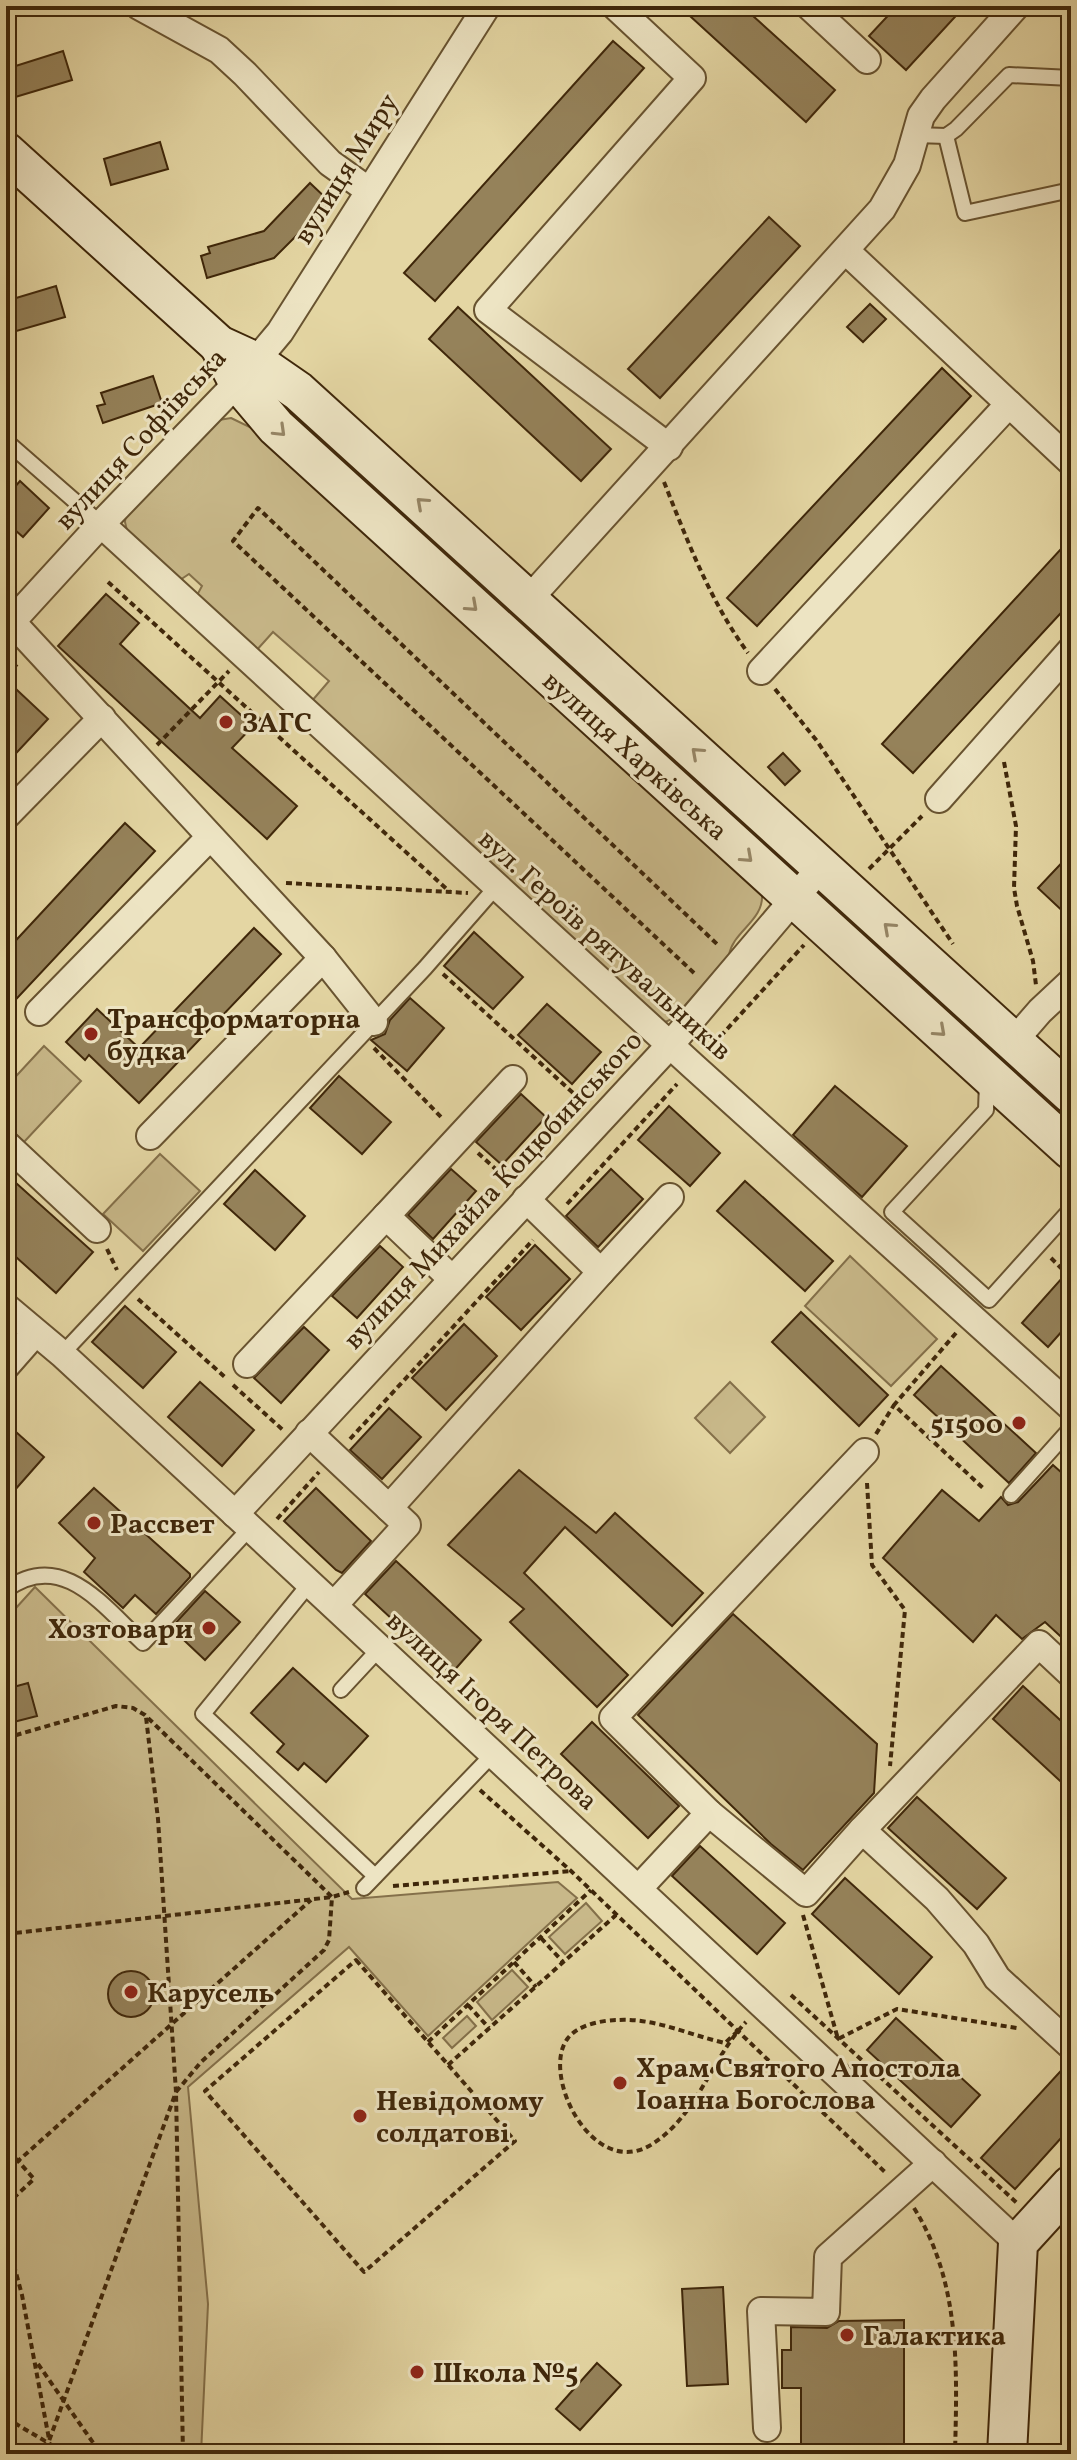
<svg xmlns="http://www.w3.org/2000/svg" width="1077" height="2460" viewBox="0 0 1077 2460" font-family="Vollkorn,serif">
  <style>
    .green { fill: #c8b889; stroke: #84704a; stroke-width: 2 }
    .building { fill: #95825a; stroke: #3f270a; stroke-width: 2 }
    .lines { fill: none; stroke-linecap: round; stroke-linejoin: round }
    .lane-casing { stroke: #685330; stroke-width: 18 }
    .street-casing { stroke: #685330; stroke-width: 30 }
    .secondary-casing { stroke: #3f270a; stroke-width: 42 }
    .path { stroke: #3f270a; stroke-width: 4; stroke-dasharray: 6 4; stroke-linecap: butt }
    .lane { stroke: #ede4c3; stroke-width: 14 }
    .street { stroke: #ede4c3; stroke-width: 26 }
    .secondary { stroke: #ede4c3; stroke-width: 38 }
    .oneway { stroke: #968666 }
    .poi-dot { fill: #8f2418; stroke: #ede4c3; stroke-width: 3 }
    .labels { text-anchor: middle; stroke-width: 6; stroke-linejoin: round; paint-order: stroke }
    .street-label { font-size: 28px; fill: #3f270a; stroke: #ede4c3 }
    .poi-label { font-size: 28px; font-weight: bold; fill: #3f270a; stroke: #ede4c3; text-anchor: start }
  </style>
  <rect width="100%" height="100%" fill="#e4d6a3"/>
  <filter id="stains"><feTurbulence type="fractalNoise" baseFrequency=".0025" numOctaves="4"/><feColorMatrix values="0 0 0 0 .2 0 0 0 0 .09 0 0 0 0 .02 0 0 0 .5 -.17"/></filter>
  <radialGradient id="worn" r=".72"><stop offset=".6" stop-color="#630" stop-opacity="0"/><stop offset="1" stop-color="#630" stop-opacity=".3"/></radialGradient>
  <g class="green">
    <path d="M282 404 296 409 523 615 515 625 288 417Z"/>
    <path d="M231 418 260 432 762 894C764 921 733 931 729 955L674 1018 661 1024 311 702 329 681 273 632 255 652 196 597 202 586 189 574 177 582 128 535 125 522 126 513 219 420Z"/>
    <path d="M527 619 775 844 778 855 766 853 519 628Z"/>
    <path d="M830 904 845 907 974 1023 977 1035 965 1034 836 917Z"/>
    <path d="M44 1046 81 1081 24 1142 6 1125V1087Z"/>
    <path d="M160 1154 200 1191 143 1251 103 1214Z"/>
    <path d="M850 1256 937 1339 891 1386 805 1306Z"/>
    <path d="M730 1382 765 1417 730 1453 695 1418Z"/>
    <path d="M35 1587 352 1899 558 1882 577 1898 428 2036 349 1947 188 2087 208 2304 201 2454H6V1619Z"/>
    <path d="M586 1903 602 1921 565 1954 549 1937Z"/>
    <path d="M512 1970 528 1987 492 2020 477 2002Z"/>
    <path d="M467 2016 476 2026 452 2048 443 2038Z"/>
  </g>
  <g class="building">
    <path d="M679 6H742L835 90 806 122Z"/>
    <path d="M897 6H965L906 70 869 36Z"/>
    <path d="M613 41 644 68 435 301 404 273Z"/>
    <path d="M63 51 72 80 12 98 6 80V69Z"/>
    <path d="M160 142 168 169 111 185 104 159Z"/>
    <path d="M310 183 330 202 274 258 207 278 201 256 210 253 208 247 264 231Z"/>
    <path d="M769 217 800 246 660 398 628 369Z"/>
    <path d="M56 286 65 317 6 334V301Z"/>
    <path d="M870 304 886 319 863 342 847 327Z"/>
    <path d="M458 307 611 449 581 481 429 339Z"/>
    <path d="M942 368 971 396 757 626 727 598Z"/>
    <path d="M153 376 162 403 103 423 97 406 105 404 101 393Z"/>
    <path d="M20 481 49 508 23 537 6 522V497Z"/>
    <path d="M1071 538V602L913 773 882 744Z"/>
    <path d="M106 594 139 623 120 644 200 718 220 696 253 726 232 748 297 806 267 839 58 646Z"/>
    <path d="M17 690 48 719 6 764V701Z"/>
    <path d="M783 753 800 771 785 785 768 767Z"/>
    <path d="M125 823 155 851 6 1010V951Z"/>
    <path d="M1071 853V919L1038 888Z"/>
    <path d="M254 928 281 954 139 1103 89 1055 85 1060 66 1042 97 1009 139 1048Z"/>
    <path d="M474 932 523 977 493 1009 444 966Z"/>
    <path d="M410 998 444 1028 407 1071 371 1040 385 1034 390 1020Z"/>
    <path d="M547 1004 601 1052 572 1084 518 1035Z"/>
    <path d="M339 1076 391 1122 362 1154 310 1108Z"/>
    <path d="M835 1086 907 1146 862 1197 793 1135Z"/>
    <path d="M521 1094 546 1117 502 1165 476 1142Z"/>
    <path d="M669 1106 720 1153 690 1186 638 1140Z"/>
    <path d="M451 1169 476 1191 433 1239 408 1215Z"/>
    <path d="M611 1169 643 1199 598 1247 566 1216Z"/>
    <path d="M255 1170 305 1216 275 1250 224 1204Z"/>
    <path d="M6 1174 93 1252 56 1293 6 1248Z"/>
    <path d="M745 1181 833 1261 805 1291 717 1211Z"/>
    <path d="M535 1245 570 1279 521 1330 486 1297Z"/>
    <path d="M380 1246 403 1267 357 1318 332 1296Z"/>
    <path d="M1071 1268V1321L1048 1347 1022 1323Z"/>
    <path d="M125 1306 176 1352 143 1388 92 1342Z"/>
    <path d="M801 1312 888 1395 859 1426 772 1342Z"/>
    <path d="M464 1324 497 1356 446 1410 412 1378Z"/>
    <path d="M304 1327 329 1350 281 1403 254 1378Z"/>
    <path d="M941 1366 1036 1453 1009 1483 914 1395Z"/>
    <path d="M200 1382 254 1430 222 1466 168 1417Z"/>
    <path d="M389 1408 421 1437 382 1479 350 1450Z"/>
    <path d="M6 1423 44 1457 6 1500Z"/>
    <path d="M1053 1465 1071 1481V1646L1045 1622 1022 1639 996 1615 973 1642 883 1558 942 1490 979 1521 1001 1497 1008 1505 1018 1502Z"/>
    <path d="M519 1470 596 1533 615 1513 703 1593 672 1626 565 1527 524 1573 628 1675 597 1707 510 1622 524 1609 448 1545Z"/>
    <path d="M94 1488 190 1574V1577L156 1614 135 1595 123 1608 84 1572 95 1558 59 1523Z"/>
    <path d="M316 1488 371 1541 342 1573 336 1570 284 1521Z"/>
    <path d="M396 1561 481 1640 451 1674 365 1594Z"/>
    <path d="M205 1591 240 1622 205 1660 171 1628Z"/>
    <path d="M733 1614 877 1744 874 1793 803 1870 771 1844 638 1715Z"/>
    <path d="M293 1668 368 1736 326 1782 304 1763 298 1770 277 1752 284 1744 251 1713Z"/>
    <path d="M28 1683 37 1716 6 1724V1689Z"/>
    <path d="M1023 1686 1071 1730V1791L993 1719Z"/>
    <path d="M592 1722 679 1806 648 1838 561 1754Z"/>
    <path d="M917 1797 1006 1878 977 1909 888 1828Z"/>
    <path d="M700 1846 785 1923 757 1954 672 1876Z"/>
    <path d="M845 1878 932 1957 899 1994 812 1914Z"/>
    <circle cx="131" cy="1994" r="23"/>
    <path d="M896 2018 980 2095 951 2127 867 2050Z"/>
    <path d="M1069 2062H1071V2127L1015 2189 981 2158Z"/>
    <path d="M723 2287 728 2384 687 2386 682 2289Z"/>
    <path d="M904 2320V2449L801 2450V2388H782V2350H791V2327L827 2328 839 2321Z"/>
    <path d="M597 2363 621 2385 580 2430 556 2409Z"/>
  </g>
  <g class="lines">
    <g class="lane-casing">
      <g id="lane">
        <path d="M916 135 946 136 956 129 1009 75 1071 78"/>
        <path d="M946 136 965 213 1071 190"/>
        <path d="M6 441 101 524"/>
        <path d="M987 1082 986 1110 892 1212 989 1300 1071 1209"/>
        <path d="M62 1354 425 968 496 887"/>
        <path d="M1011 1495 1071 1428"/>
        <path d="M310 1583 203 1714 375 1876"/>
        <path d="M6 1590C62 1548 104 1607 143 1643L250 1528"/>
        <path d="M341 1690 380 1648"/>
        <path d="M364 1888 493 1754"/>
      </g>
    </g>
    <g class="street-casing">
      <g id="street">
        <path d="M139 6 219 50 245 74 330 163 368 190"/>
        <path d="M615 6 692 78 488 310 669 447"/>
        <path d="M809 6 867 60"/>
        <path d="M846 251 1071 462"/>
        <path d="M101 524 693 1066 1071 1407"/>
        <path d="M529 599 882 209 907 165 921 116 933 99 1016 6"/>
        <path d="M12 622 323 958 374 1022"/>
        <path d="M6 628 101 524 238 382 280 332 487 6"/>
        <path d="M761 671 1009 404"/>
        <path d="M939 799 1071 650"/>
        <path d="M6 816 102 718"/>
        <path d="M39 1012 210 837"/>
        <path d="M1014 1041 1040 1011 1071 982"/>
        <path d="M150 1136 323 958"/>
        <path d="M6 1144 97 1229"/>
        <path d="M601 1272 670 1197"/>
        <path d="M452 1279 386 1216 513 1079"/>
        <path d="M6 1307 62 1354 260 1537 1018 2243"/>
        <path d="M247 1364 386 1216"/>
        <path d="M6 1366 35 1333"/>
        <path d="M309 1433 407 1525 334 1605"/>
        <path d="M389 1508 601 1272 526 1199"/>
        <path d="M235 1514 670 1045 821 867"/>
        <path d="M1071 1674 1039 1644 862 1830 937 1899 976 1944 997 1978 1071 2046"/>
        <path d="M709 1813 806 1893 862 1830"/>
        <path d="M639 1888 709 1813 613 1718 865 1452"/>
        <path d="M767 2428 761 2311 826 2312 828 2257 933 2163"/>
      </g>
    </g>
    <g class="secondary-casing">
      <g id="secondary">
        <path d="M6 152 219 345 256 362 298 391 1071 1094"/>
        <path d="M219 345 238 382 276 427 1071 1150"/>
        <path d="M1007 2454 1018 2243 1071 2185"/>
      </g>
    </g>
    <g class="path">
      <path d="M664 482C688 542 710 601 748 653"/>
      <path d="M108 582 450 892"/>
      <path d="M6 676 18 663"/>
      <path d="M775 689 817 741 953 944"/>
      <path d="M157 745 229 671"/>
      <path d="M1004 762 1016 826 1014 888 1017 906 1033 961 1036 985"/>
      <path d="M869 869 922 816"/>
      <path d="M286 883 468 893"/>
      <path d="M694 973 233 541 258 508 717 944"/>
      <path d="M443 974 584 1103"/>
      <path d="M374 1048 443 1119"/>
      <path d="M707 1051 804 945"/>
      <path d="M478 1153 510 1182"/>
      <path d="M567 1204 677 1084"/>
      <path d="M107 1249 117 1270"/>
      <path d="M1051 1258 1071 1278"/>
      <path d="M6 1276 14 1284"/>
      <path d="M138 1299 227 1379"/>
      <path d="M956 1333 894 1405 983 1488"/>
      <path d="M233 1385 283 1430"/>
      <path d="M876 1434 894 1405"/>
      <path d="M350 1439 533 1240"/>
      <path d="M867 1483 872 1565 905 1610 890 1766"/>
      <path d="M277 1519 319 1472"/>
      <path d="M6 1738 116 1706 133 1708 145 1715 332 1897 329 1940 324 1950 201 2062 176 2092 183 2454"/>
      <path d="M480 1790 571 1871 886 2173"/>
      <path d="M393 1886 571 1871"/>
      <path d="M803 1915 838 2039 897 2009 1017 2028"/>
      <path d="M6 1934 332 1897 349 1892"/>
      <path d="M541 1938 563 1962"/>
      <path d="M356 1960 515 2141 364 2272 205 2091Z"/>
      <path d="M514 1962 536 1987"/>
      <path d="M791 1995 1017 2203"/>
      <path d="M468 2005 489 2028"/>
      <path d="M738 2031 725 2043C689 2035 656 2018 618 2020 602 2020 578 2025 568 2038 540 2073 591 2178 649 2146 697 2118 710 2060 746 2022"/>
      <path d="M428 2042 591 1890"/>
      <path d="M448 2065 616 1915"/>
      <path d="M6 2148 18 2161"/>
      <path d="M6 2205 34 2179 18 2161 311 1900"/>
      <path d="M914 2208C961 2283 957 2370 955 2454"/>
      <path d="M6 2236 22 2295 49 2439"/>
      <path d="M38 2364 101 2454"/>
      <path d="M6 2418 67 2454"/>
      <path d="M35 2454 49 2441 176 2092 158 1819 146 1717"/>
    </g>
    <use href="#lane" class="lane"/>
    <use href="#street" class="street"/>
    <use href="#secondary" class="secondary"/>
  </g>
  <defs><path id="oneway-chevron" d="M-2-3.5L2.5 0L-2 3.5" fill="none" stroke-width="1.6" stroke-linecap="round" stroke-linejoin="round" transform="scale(2)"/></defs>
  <g class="oneway">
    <use href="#oneway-chevron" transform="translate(280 431) rotate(44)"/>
    <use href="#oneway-chevron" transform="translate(422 503) rotate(-138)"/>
    <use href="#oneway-chevron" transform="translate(472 606) rotate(42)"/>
    <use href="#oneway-chevron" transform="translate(697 753) rotate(-138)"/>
    <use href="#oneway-chevron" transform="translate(747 857) rotate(42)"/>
    <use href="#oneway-chevron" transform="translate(889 928) rotate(-138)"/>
    <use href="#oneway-chevron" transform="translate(940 1031) rotate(42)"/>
  </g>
  <g class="poi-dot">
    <circle cx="226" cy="722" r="8"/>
    <circle cx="91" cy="1034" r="8"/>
    <circle cx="1019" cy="1423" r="8"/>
    <circle cx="94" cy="1523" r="8"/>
    <circle cx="209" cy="1628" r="8"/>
    <circle cx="131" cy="1992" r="8"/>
    <circle cx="620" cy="2083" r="8"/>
    <circle cx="360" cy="2116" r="8"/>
    <circle cx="847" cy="2335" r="8"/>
    <circle cx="417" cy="2372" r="8"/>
  </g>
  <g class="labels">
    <g class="street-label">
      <text transform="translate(345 168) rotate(-58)" y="10">вулиця Миру</text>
      <text transform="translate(140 438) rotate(-47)" y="10">вулиця Софіївська</text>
      <text transform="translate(636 755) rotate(42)" y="10">вулиця Харківська</text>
      <text transform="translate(606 944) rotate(42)" y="10">вул. Героїв рятувальників</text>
      <text transform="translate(492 1189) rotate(-47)" y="10">вулиця Михайла Коцюбинського</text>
      <text transform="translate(493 1710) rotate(43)" y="10">вулиця Ігоря Петрова</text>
    </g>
    <g class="poi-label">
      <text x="242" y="732">ЗАГС</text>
      <text x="107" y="1028">Трансформаторна<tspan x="107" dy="32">будка</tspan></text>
      <text x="1003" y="1433" text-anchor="end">51500</text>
      <text x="110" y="1533">Рассвет</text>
      <text x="193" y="1638" text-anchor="end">Хозтовари</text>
      <text x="147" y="2002">Карусель</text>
      <text x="636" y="2077">Храм Святого Апостола<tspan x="636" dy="32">Іоанна Богослова</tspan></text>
      <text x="376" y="2110">Невідомому<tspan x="376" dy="32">солдатові</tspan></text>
      <text x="863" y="2345">Галактика</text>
      <text x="433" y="2382">Школа №5</text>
    </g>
  </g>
  <rect width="1077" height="2460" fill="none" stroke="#e4d6a3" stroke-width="32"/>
  <rect x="8" y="8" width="1061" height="2444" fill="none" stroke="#3f270a" stroke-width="4"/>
  <rect x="16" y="16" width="1045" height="2428" fill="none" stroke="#3f270a" stroke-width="2"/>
  <rect width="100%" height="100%" filter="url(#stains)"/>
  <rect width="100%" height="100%" fill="url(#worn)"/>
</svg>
